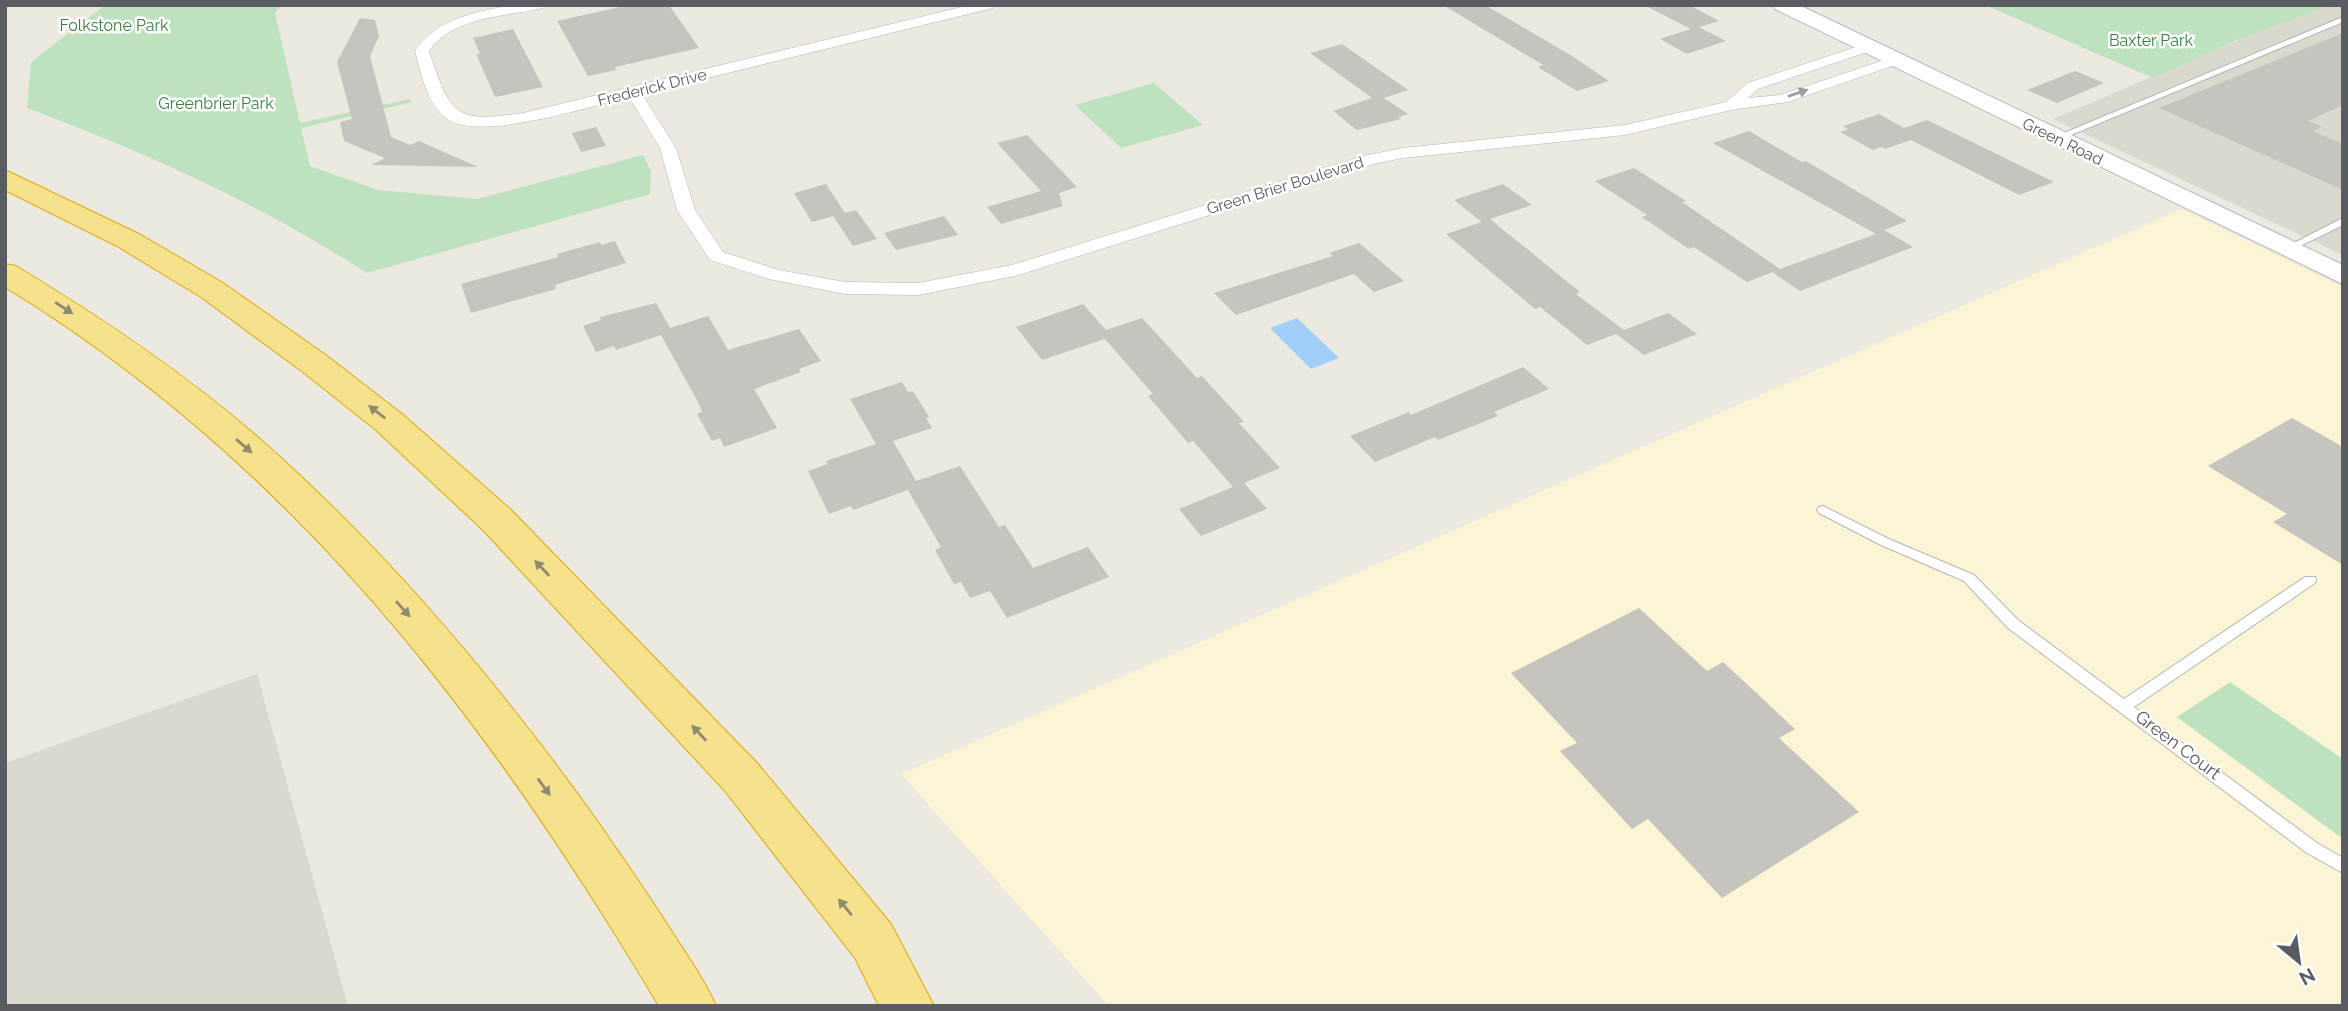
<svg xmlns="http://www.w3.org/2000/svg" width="2348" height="1011" viewBox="0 0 2348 1011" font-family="Raleway,sans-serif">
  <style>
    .commercial { fill: #fbf4d5 }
    .education { fill: #dbd8ce }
    .green { fill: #bee2bf }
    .water { fill: #a2cffa }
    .building { fill: #c6c4be }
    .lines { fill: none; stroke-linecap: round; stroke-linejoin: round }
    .lane-casing { stroke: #b3b6ba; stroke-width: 2 }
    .street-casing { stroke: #b3b6ba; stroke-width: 1 }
    .secondary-casing { stroke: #b4b7bc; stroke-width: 2 }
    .highway-casing { stroke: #dfa80d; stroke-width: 2 }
    .lane { fill: #fff; fill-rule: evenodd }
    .street { fill: #fff; fill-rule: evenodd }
    .secondary { fill: #fff; fill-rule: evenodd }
    .highway { fill: #f6e18c; fill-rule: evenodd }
    .oneway { fill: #9b9da0 }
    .oneway2 { fill: #908b70 }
    .labels { text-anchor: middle; stroke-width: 5; stroke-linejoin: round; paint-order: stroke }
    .far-park-label { font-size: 16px; fill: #388040; stroke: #fff }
    .far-street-label { font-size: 16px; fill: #595c61; stroke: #fff }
    .street-label { font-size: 18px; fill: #595c61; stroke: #fff }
  </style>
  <rect width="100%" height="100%" fill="#ebe9e0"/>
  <path class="commercial" d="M2182 209 2343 287V1006H1109L901 774Z"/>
  <g class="education">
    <path d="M2153 5H2343V255L2053 119 2239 40Z"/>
    <path d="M257 674 348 1006H5V763Z"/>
  </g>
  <g class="green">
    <path d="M105 5H282L275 13 300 123 410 99 412 102 301 128 310 166 378 190 477 199 643 155 651 171 650 194 367 273C261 204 144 152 27 108L31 62Z"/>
    <path d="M1985 5H2331L2239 39 2153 78Z"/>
    <path d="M1154 83 1203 125 1121 148 1075 105Z"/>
    <path d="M2230 682 2343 759V839L2177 717Z"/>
  </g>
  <path class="water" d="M1297 318 1339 358 1311 369 1270 328Z"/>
  <g class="building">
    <path d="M629 5H669L699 48 615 67 616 70 588 76 557 21Z"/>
    <path d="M1443 5H1485L1572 56 1609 81 1577 91 1538 67 1543 65Z"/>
    <path d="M1644 5H1689L1719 21 1699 27 1726 41 1687 54 1660 39 1691 29Z"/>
    <path d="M360 18 375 20 379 36 370 56 391 137 410 145 419 141 478 167 371 165 385 158 344 141 340 122 352 119 337 62Z"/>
    <path d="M513 29 543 87 495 97 476 54H480L473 38Z"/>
    <path d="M2343 33V105L2308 121 2322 127 2312 131 2343 144V190L2159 108Z"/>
    <path d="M1342 44 1408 90 1384 98 1408 114 1398 117 1401 119 1357 130 1333 111 1372 98 1310 53Z"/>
    <path d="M2075 71 2104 83 2057 103 2027 90Z"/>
    <path d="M1879 114 1904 128 1927 120 2054 182 2019 195 1911 140 1885 149 1882 147 1873 150 1840 132 1848 129 1843 126Z"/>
    <path d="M596 127 606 146 581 152 572 133Z"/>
    <path d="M1749 131 1802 162 1806 161 1907 221 1884 230 1913 247 1800 291 1772 272 1876 234 1713 143Z"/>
    <path d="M1027 135 1077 187 1059 193 1063 206 1001 224 987 207 1041 191 997 143Z"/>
    <path d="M1634 168 1686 201 1682 202 1780 269 1747 282 1694 247 1689 249 1642 217 1647 215 1595 181Z"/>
    <path d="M826 184 845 213 812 222 794 193Z"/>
    <path d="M1503 184 1532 205 1490 219 1580 292 1576 294 1624 330 1668 313 1697 334 1644 355 1616 334 1587 345 1540 307 1535 309 1446 234 1482 222 1454 200Z"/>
    <path d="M856 210 877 239 853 246 833 216Z"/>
    <path d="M944 216 958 235 896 250 884 233Z"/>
    <path d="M615 241 626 263 555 285 556 289 471 313 461 284 558 257 557 254 600 242 601 245Z"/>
    <path d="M1359 243 1404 281 1374 292 1354 274 1236 315 1214 293 1333 256 1329 253Z"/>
    <path d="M656 303 670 328 708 316 728 350 799 329 821 361 799 369 801 372 754 389 777 428 724 447 720 438 712 441 697 414 702 412 699 404 661 335 616 350 614 346 596 352 583 326 601 320 600 317Z"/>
    <path d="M1083 304 1106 330 1142 318 1197 378 1202 376 1244 422 1239 423 1280 468 1244 483 1267 509 1201 536 1179 509 1233 487 1193 441 1188 443 1148 396 1153 394 1105 339 1042 360 1016 327Z"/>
    <path d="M1523 367 1549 389 1494 412 1498 416 1438 440 1435 437 1375 462 1350 436 1409 412 1411 415Z"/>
    <path d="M902 382 908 392 913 391 929 417 926 418 932 428 893 441 916 481 960 466 999 527 1005 525 1033 568 1088 547 1109 577 1007 618 990 591 970 598 961 582 954 584 935 550 941 547 908 490 853 510 851 506 829 514 808 471 828 464 826 461 876 444 850 399Z"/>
    <path d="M2292 418 2343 447V565L2273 522 2287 514 2208 466Z"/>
    <path d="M1639 608 1707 671 1723 662 1795 729 1779 738 1859 812 1722 898 1648 819 1632 829 1560 751 1577 743 1511 673Z"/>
  </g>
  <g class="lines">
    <g class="lane-casing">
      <g id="lane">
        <path d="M2343 17V22L2059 140 2052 138Z"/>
        <path d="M2343 218V225L2290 251 2287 252 2282 249Z"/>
        <path d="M1823 506 1889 539 1974 575 2018 620 2124 699 2305 577H2315L2316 580 2315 583 2134 707 2317 843 2343 858V873L2307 853 2008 628 1964 581 1881 545 1819 513 1817 510 1819 507Z"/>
      </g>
    </g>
    <g class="street-casing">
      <path id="street" d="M513 5H545L543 8C505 17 453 16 429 51 451 116 453 123 523 113L970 5H995L993 8 642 94 676 148 695 210 723 252 779 270 845 282 918 283 1012 265 1363 156 1403 148 1625 125 1726 102 1748 83 1868 43 1875 47 1873 50 1758 89 1748 98 1780 95 1896 56 1903 60 1901 63 1788 102 1731 110 1625 135 1403 158 1373 164 1015 276 918 295 845 294 769 279 710 260 677 210 660 148 629 97C590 106 478 143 446 118 427 104 421 73 415 51 437 18 476 12 513 5Z"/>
    </g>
    <g class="secondary-casing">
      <path id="secondary" d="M1772 5H1799L2343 265V284L1775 9Z"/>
    </g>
    <g class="highway-casing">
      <g id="highway">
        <path d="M5 170 139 234 223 283 327 356 402 414 511 510 757 763 891 924 934 1006H879L855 958 725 791 483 530 376 430 303 372 201 297 117 246 5 190Z"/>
        <path d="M5 264 16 266C102 318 186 374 261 440 387 551 495 679 593 815 621 855 649 896 676 938 690 960 705 981 716 1006H659C488 719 294 464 5 287Z"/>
      </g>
    </g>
    <use href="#lane" class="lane"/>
    <use href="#street" class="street"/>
    <use href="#secondary" class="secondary"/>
    <use href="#highway" class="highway"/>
  </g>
  <defs><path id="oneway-solid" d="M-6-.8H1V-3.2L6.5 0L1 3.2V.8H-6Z" transform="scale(1.75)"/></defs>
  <use class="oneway" href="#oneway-solid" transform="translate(1798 93) rotate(-19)"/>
  <g class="oneway2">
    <use href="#oneway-solid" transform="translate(64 308) rotate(33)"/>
    <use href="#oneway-solid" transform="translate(377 412) rotate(-142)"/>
    <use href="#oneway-solid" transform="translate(244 446) rotate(41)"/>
    <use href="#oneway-solid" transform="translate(542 568) rotate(-133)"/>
    <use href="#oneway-solid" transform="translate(403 609) rotate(48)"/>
    <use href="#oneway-solid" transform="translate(699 733) rotate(-133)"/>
    <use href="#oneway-solid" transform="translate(544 787) rotate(54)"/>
    <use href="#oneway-solid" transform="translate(845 907) rotate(-129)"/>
  </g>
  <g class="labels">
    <g class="far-park-label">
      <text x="114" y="31">Folkstone Park</text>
      <text x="2151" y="46">Baxter Park</text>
      <text x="216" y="109">Greenbrier Park</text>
    </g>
    <g class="far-street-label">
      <text transform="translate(652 87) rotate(-14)" y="6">Frederick Drive</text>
      <text transform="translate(2063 141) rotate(26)" y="6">Green Road</text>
      <text transform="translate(1285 185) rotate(-17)" y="6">Green Brier Boulevard</text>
    </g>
    <g class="street-label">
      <text transform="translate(2178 745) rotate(37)" y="6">Green Court</text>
    </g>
  </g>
  <rect width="2348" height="1011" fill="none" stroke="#595c61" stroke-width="14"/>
  <g transform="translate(2299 962) rotate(151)" stroke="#ffffff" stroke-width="5" paint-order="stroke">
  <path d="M0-5L12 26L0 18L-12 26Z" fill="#595c61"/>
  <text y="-10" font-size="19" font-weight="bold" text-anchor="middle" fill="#595c61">N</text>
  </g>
</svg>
